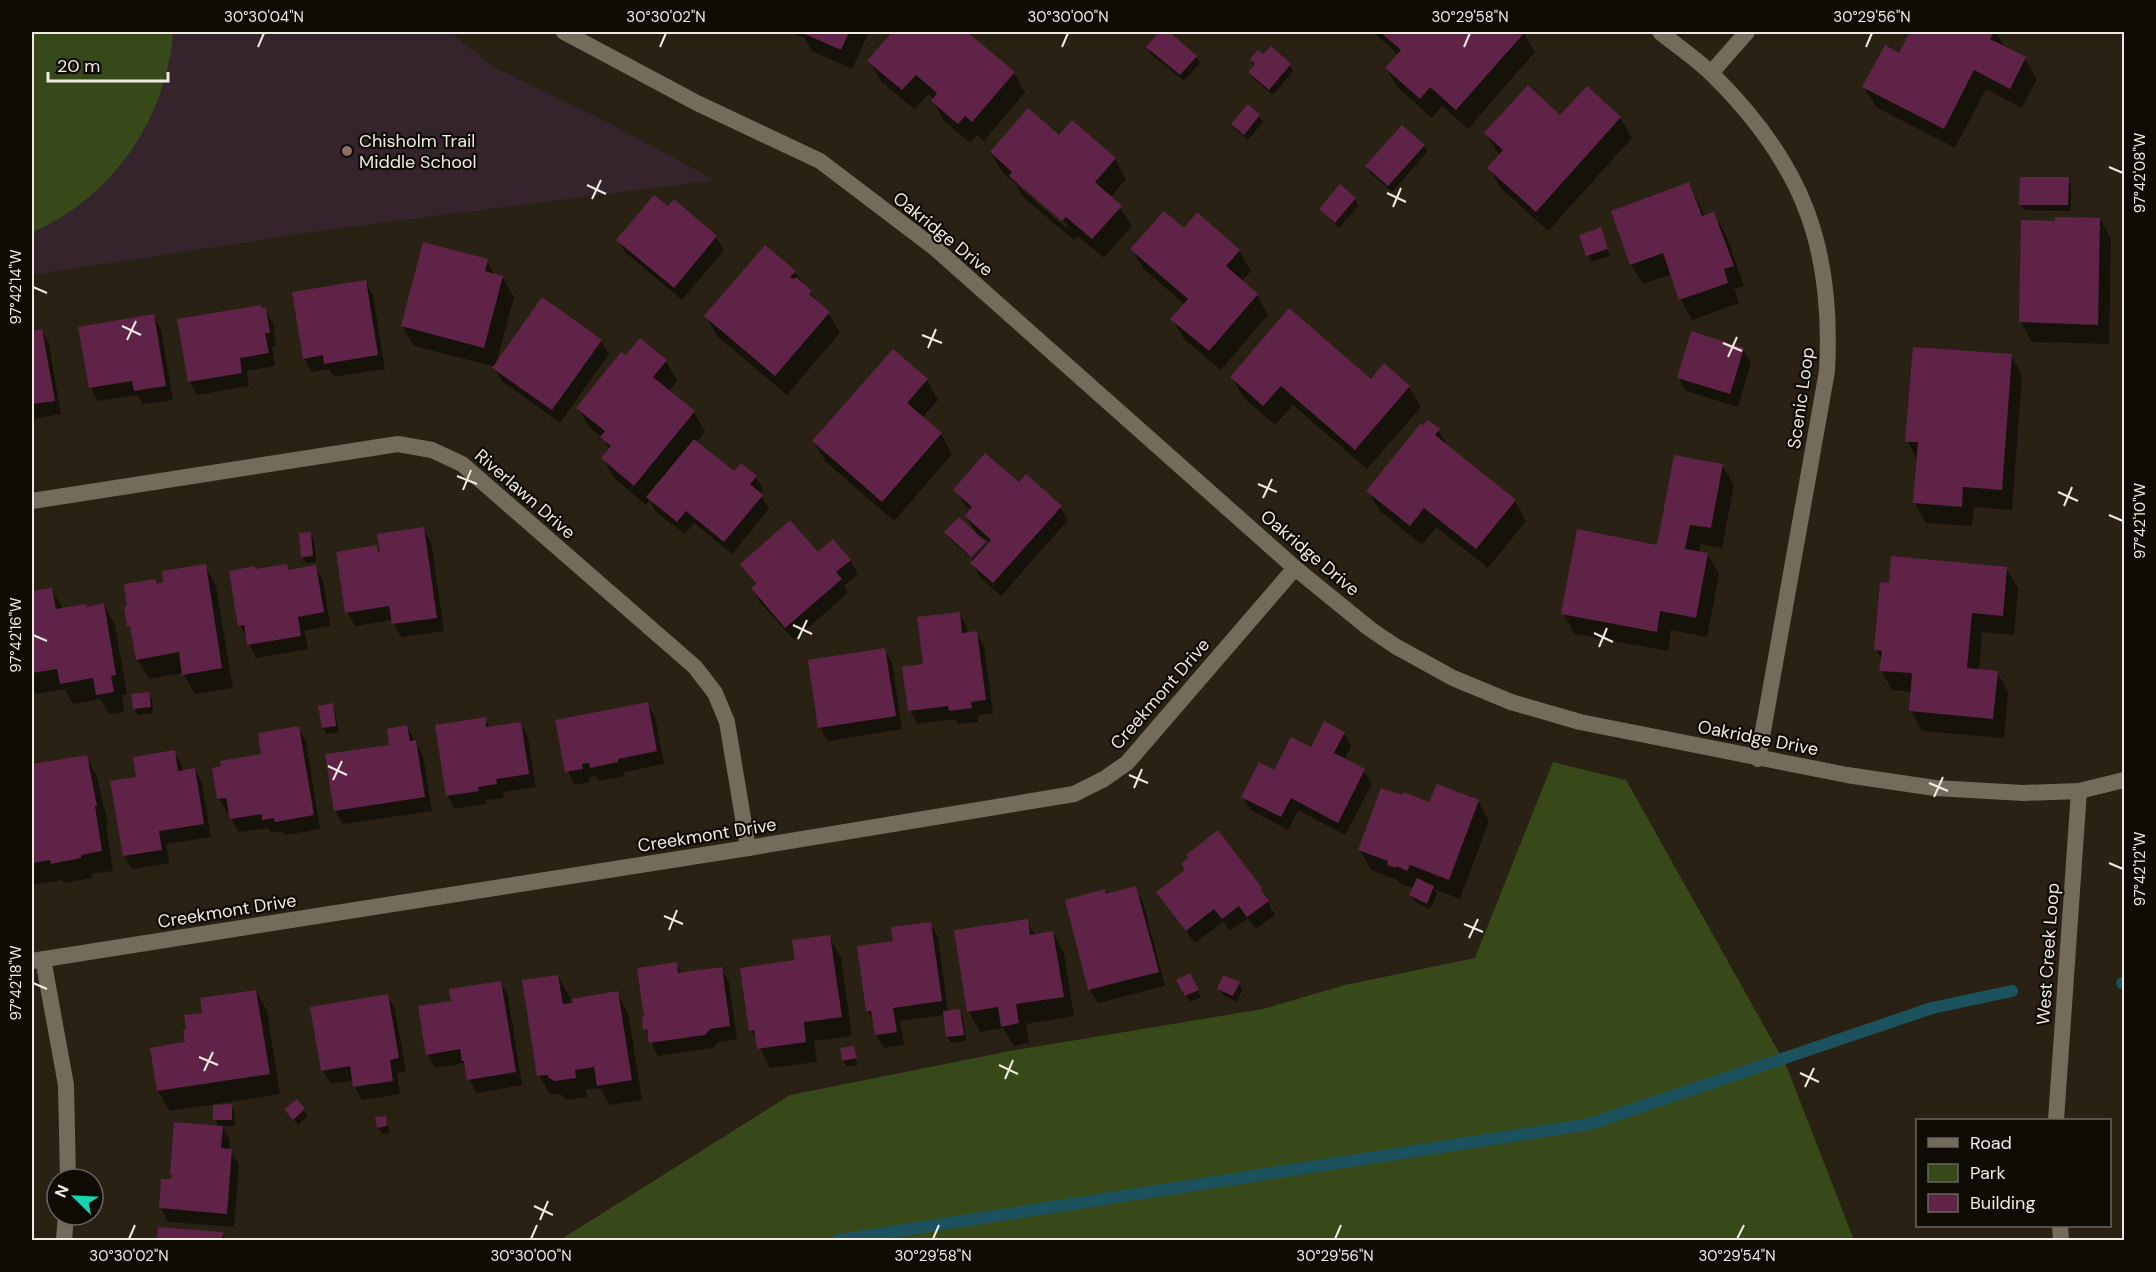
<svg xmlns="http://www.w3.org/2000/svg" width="2156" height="1272" viewBox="0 0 2156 1272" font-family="'DM Sans',sans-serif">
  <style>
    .education { fill: #36242c }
    .green { fill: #374919 }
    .shadow { fill: #0007; fill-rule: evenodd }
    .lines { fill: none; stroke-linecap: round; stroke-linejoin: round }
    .stream { stroke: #1c525d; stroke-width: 12 }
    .building { fill: #5e2346 }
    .minor { stroke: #736b5b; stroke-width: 16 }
    .ticks { fill: none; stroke: #f0ebe2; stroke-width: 2 }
    .education-dot { fill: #8d6e63; stroke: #0f0c06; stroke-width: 2 }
    .labels { text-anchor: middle; stroke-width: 4.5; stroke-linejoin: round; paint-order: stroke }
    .poi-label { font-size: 18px; fill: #f0ebe2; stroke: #0f0c06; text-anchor: start }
    .street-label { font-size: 18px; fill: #f0ebe2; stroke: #0f0c06 }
    .neatline { fill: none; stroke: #f0ebe2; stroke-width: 2 }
    .ticks-label { font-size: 15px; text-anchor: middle; fill: #f0ebe2 }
  </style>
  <rect width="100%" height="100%" fill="#292214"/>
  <path class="education" d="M32 32H450L494 67 609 123 715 180 333 229 32 275Z"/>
  <g class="green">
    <path d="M32 32H173C167 117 112 199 32 232Z"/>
    <path d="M1553 762 1626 780 1786 1065 1854 1240H560L790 1095 1010 1051 1263 1009 1345 985 1475 958Z"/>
  </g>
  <g class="shadow">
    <path d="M789 32H869L852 69 812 51 803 36 802 37Z"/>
    <path d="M894 32H964L1014 73 1025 92 984 141 977 135 970 143 944 121 933 101 934 99 928 94 914 109 881 81 869 61Z"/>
    <path d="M1161 32H1167L1196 57 1200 63 1184 81 1151 54 1148 47Z"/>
    <path d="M1373 32H1523L1535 52 1468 129 1442 106 1432 118 1398 88 1386 68 1398 55Z"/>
    <path d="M1912 32H1996L2006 49 2025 59 2037 79 2022 108 1986 89 1955 148 1876 107 1864 87 1899 55Z"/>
    <path d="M1264 57 1290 65 1293 71 1273 95 1253 78 1250 72 1255 66 1251 60Z"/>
    <path d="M1259 116 1263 122 1248 140 1236 130 1233 124Z"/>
    <path d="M1560 117 1620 118 1632 138 1548 231 1501 188 1489 168 1500 156 1486 134Z"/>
    <path d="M1059 137 1115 159 1126 179 1110 198 1120 207 1132 226 1104 258 1078 236 1074 240 1022 196 1016 184 1003 173 991 153ZM1017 180 1068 225 1066 228 1017 185Z"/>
    <path d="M1424 146 1427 152 1392 192 1370 173 1367 166Z"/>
    <path d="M2068 179 2071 185V211L2024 210 2020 204Z"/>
    <path d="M1689 184 1705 216 1713 213 1725 233 1744 286 1734 289 1739 303 1692 320 1681 300 1672 274 1643 284 1631 265Z"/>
    <path d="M1355 199 1358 206 1339 228 1325 215 1321 209Z"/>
    <path d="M668 208 716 237 724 250 682 300 626 253 618 240Z"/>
    <path d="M2100 219 2111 239 2109 344 2032 342 2021 322 2023 221 2056 222Z"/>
    <path d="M1600 229 1610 256 1591 262 1581 236Z"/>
    <path d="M1184 230 1239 251 1251 271 1241 282 1257 295 1268 315 1221 370 1184 339 1172 319 1185 305 1144 269 1132 249Z"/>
    <path d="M487 261 495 275 502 277 514 297 496 364 601 341 609 354 560 423 502 381 493 366 414 346 402 326Z"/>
    <path d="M795 272 817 302 828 313 840 333 787 395 717 336 706 316Z"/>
    <path d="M365 281 373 295 385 369 334 377 329 369 312 372 304 358Z"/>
    <path d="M265 309 273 323 276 346H272L275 366 247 371 249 386 197 395 190 382 262 310Z"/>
    <path d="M153 316 161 329 173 400 143 404 138 395 98 401 91 388 80 328Z"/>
    <path d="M42 331 49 344 61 414 32 419V333Z"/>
    <path d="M1743 349 1751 362 1738 407 1686 391 1678 377Z"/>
    <path d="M2011 355 2022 375 2012 510 1974 507 1972 526 1926 523 1915 503 1918 461 1907 441Z"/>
    <path d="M626 357 666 361 677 381 669 391 694 412 705 432 696 443 734 473 756 477 763 490 760 494 769 509 732 554 694 523 685 534 655 511 650 500 646 505 614 478 603 458 610 450 604 439 590 428 578 408Z"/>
    <path d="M1384 365 1409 387 1421 407 1367 469 1293 405 1275 425 1243 397 1232 377 1371 381Z"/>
    <path d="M927 380 938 400 922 418 941 434 952 454 894 521 826 462 814 442Z"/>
    <path d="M1438 430 1448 447 1515 501 1526 521 1488 568 1436 527 1422 545 1380 511 1368 491Z"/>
    <path d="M1722 465 1734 485 1722 548 1701 544 1699 553 1707 554 1719 574 1707 637 1671 630 1668 651 1575 634 1563 614 1658 546Z"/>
    <path d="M1019 485 1060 507 1068 520 1001 596 980 577 972 563 974 561 972 559 986 544 987 546 990 543 983 537 984 542 970 557 950 539 946 532 977 535 966 516 971 511 963 503 955 490Z"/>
    <path d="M423 529 431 542 444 631 401 637 392 620 355 626 347 612 377 547 382 557Z"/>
    <path d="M310 533 314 540 316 562 306 563 303 557Z"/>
    <path d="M818 554 850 560 858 574 844 586 848 593 794 640 760 602 753 588 756 586 742 565Z"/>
    <path d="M205 566 216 586 233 688 195 694 183 673 149 679 137 659 133 633 129 626 156 580 158 585Z"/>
    <path d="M286 566 289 571 315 567 323 580 330 626 304 631 308 649 256 658 240 625 256 571Z"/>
    <path d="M2006 568 2018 588 2014 635 1982 632 1979 670 1997 672 2008 692 2004 738 1922 731 1911 711 1912 692 1892 690 1881 670 1882 660 1876 649 1890 585Z"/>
    <path d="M52 590 63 609 87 608 104 605 115 625 127 695H122L124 712 109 714 100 699 73 704 65 689 36 694 32 686V593Z"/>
    <path d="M959 613 967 627 968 634 976 632 984 646 993 713 978 715V722L958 724 955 719 917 724 910 710 925 666Z"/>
    <path d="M885 650 892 663 902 729 827 741 820 727Z"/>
    <path d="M148 693 152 700 153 713 138 715 135 709Z"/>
    <path d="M647 704 655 717 664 764 624 772 625 776 599 781 596 776 589 777 590 782 575 785 567 771Z"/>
    <path d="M332 705 335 711 339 732 327 734 323 728Z"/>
    <path d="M485 719 490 728 520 723 528 737 536 787 503 792 504 798 485 800 486 804 455 809 447 795Z"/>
    <path d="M407 727 423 755 432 811 343 824 335 811Z"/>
    <path d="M298 728 306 741 320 829 285 835 282 831 272 833 268 828 239 832 231 819 230 812H227L219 799 214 769 263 755Z"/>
    <path d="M1344 733 1351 746 1344 760 1364 771 1372 784 1345 835 1298 810 1288 830 1251 810 1243 797 1311 749Z"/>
    <path d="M174 752 182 765 183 771 195 769 202 783 211 837 166 844 169 863 132 869 124 856 138 778Z"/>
    <path d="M86 757 97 777 108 825 106 826 113 871 91 874 92 878 64 883 62 880 32 885V766Z"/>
    <path d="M1478 801 1489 821 1460 899 1434 889 1437 894 1430 909 1415 902 1411 895 1414 888 1400 884 1397 880 1371 870 1360 850 1430 804Z"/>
    <path d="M1186 871 1261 889 1275 915 1256 929 1248 918 1230 931 1223 922 1195 943 1158 892Z"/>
    <path d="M1135 888 1143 902 1165 986 1098 1003 1090 990 1067 901 1104 891 1106 895Z"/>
    <path d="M1027 921 1035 936 1053 933 1064 953 1074 1016 1026 1024 1029 1043 1014 1046 1003 1028 980 1032 969 1012 955 932Z"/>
    <path d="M930 923 938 937 948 1012 959 1010 963 1017 966 1041 951 1043 947 1037 945 1015 900 1021 904 1045 884 1048 876 1035 874 1022 868 1011 895 942Z"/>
    <path d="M829 937 841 957 852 1036 814 1041 817 1062 770 1068 751 1030 797 961Z"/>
    <path d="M676 964 682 974 721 969 729 982 737 1039 718 1042 713 1048 658 1056 645 1029Z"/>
    <path d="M558 976 569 996 571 1005 617 993 628 1013 642 1100 610 1105 600 1088 586 1090 587 1097 567 1100 560 1094 550 1095 539 1075Z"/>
    <path d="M1179 980 1193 981 1201 997 1190 1002Z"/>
    <path d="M501 983 508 996 522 1085 477 1093 469 1079 465 1063 435 1068 427 1054 453 1002Z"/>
    <path d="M1239 983 1242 990 1237 1002 1223 995 1219 989Z"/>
    <path d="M256 991 267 1011 280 1094 170 1111 158 1091 151 1049 186 1043 204 1014Z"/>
    <path d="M387 995 395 1009 406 1072 397 1073 400 1094 362 1100 355 1087 354 1080 331 1084 323 1071 312 1009Z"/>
    <path d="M854 1048 856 1052H854L857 1065 847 1067 843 1061Z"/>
    <path d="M297 1101 308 1116 298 1125 290 1115Z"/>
    <path d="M231 1106 234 1112 235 1126H222L230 1140 229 1150 239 1164 234 1227 168 1222 161 1208 173 1181 171 1174 219 1127 215 1120V1107Z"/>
    <path d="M385 1117 390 1133 382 1134 378 1127Z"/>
    <path d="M159 1229 222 1234 226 1240H158Z"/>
  </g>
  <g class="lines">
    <g class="stream">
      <path d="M2122 983H2124"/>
      <path d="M839 1240 1590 1124 1932 1008 2012 991"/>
    </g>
  </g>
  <g class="building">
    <path d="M800 32H849L841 50Z"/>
    <path d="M892 32H967L1015 72 972 122 965 116 958 124 931 101 937 93 916 75 902 90 867 61Z"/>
    <path d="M1159 32H1169L1197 56 1180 75 1146 47Z"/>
    <path d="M1380 32H1525L1456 110 1430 87 1420 99 1385 68 1401 50Z"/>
    <path d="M1910 32H1994L1990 39 2026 57 2010 89 1974 70 1944 129 1862 87 1885 45 1899 53Z"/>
    <path d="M1271 46 1291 64 1269 90 1248 72 1255 64 1250 59 1258 50 1263 54Z"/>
    <path d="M1528 85 1560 115 1587 86 1621 117 1536 212 1487 168 1503 150 1484 133Z"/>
    <path d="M1248 104 1260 115 1244 135 1231 124Z"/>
    <path d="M1028 108 1059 135 1072 120 1116 158 1095 182 1122 206 1092 239 1066 217 1062 221 1009 176 1012 172 990 152Z"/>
    <path d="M1402 125 1425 145 1388 186 1365 166Z"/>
    <path d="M2020 177H2069L2068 205H2019Z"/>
    <path d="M1689 182 1702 216 1714 212 1734 266 1724 269 1728 283 1679 300 1663 253 1630 265 1611 211Z"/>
    <path d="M1340 184 1356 198 1335 223 1319 209Z"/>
    <path d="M654 195 668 206 674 199 717 236 674 288 616 240Z"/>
    <path d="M1164 211 1184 228 1197 212 1240 250 1226 266 1258 294 1209 351 1170 319 1188 299 1130 249Z"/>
    <path d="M2055 217 2100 218 2098 325 2019 322 2021 220 2055 221Z"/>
    <path d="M1601 227 1608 249 1586 256 1579 235Z"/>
    <path d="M423 242 488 259 485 271 503 276 484 348 401 326Z"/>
    <path d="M765 245 796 271 790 277 793 279 796 277 812 291 809 294 830 312 775 376 704 316Z"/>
    <path d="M366 280 378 355 324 364 323 355 303 359 292 292Z"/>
    <path d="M542 297 602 340 552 410 492 368Z"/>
    <path d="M261 305 262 308H266L270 333H265L269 353 240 358 242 373 188 382 177 319Z"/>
    <path d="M1289 308 1371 379 1384 363 1410 386 1355 450 1281 386 1263 406 1230 377Z"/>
    <path d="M154 314 166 386 134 391 132 381 89 388 78 327Z"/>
    <path d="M42 329 55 401 32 404V331Z"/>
    <path d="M1691 331 1744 348 1730 394 1677 378Z"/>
    <path d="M640 338 667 360 653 377 695 411 634 486 601 458 611 446 600 437 605 431 576 408 621 352 626 355Z"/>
    <path d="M1913 347 2012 354 2002 490 1963 487 1962 507 1913 503 1918 442H1905Z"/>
    <path d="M893 349 928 379 907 403 942 433 882 502 812 441Z"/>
    <path d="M1428 420 1440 429 1435 435 1516 500 1476 549 1424 508 1410 526 1366 491 1421 423 1423 425Z"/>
    <path d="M694 439 734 471 741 463 757 476 750 484 763 495 724 542 686 511 677 522 646 497Z"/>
    <path d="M985 453 1019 482 1026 474 1062 506 993 583 970 563 991 540 965 516 972 507 953 490Z"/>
    <path d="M1674 455 1723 464 1711 528 1690 525 1685 549 1708 553 1696 618 1660 611 1657 632 1561 614 1577 529 1657 545Z"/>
    <path d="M959 517 986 542 971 557 944 532Z"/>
    <path d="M790 520 818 552 833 539 851 560 836 572 842 579 785 628 751 588 756 584 740 564Z"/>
    <path d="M424 527 437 618 392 624 389 606 345 613 336 552 377 545 378 552 380 551 377 534Z"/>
    <path d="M311 532 313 556 301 557 299 533Z"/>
    <path d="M1891 556 2007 567 2003 616 1972 613 1967 668 1998 671 1993 719 1909 711 1912 673 1879 671 1882 651 1874 650 1880 582 1889 583Z"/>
    <path d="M206 564 222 668 182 675 179 652 136 660 130 626H127L124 607 127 606 124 584 156 579 157 584 163 582 162 571Z"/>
    <path d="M287 564 288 570 316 565 324 612 298 617 301 636 247 645 244 625 238 626 229 571 255 566V569Z"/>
    <path d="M52 588 56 609 86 604 87 607 104 603 116 675 111 676 114 692 96 695 93 678 60 684 57 669 32 673V591Z"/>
    <path d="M960 612 962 633 977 631 986 700 971 702 972 708 949 711 948 706 908 711 902 667 923 664 917 617Z"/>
    <path d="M885 648 896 716 818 728 808 660Z"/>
    <path d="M149 692 151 707 133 709 131 694Z"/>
    <path d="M648 702 657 751 618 759V762L590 768 589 763 582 764 583 769 565 772 555 720Z"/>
    <path d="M333 703 336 726 322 728 318 706Z"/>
    <path d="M486 717V727L521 722 529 774 496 779 497 784 478 787 479 791 446 796 435 725Z"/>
    <path d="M1324 721 1345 732 1334 753 1365 769 1338 823 1291 798 1281 817 1241 797 1259 762 1274 770 1291 737 1311 747Z"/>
    <path d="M407 725 410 741 416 740 425 797 334 811 325 754 389 745 387 729Z"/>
    <path d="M299 726 314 815 275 822 274 818 262 820V814L230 819 226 798 217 799 212 768 221 766 220 761 261 754 258 733Z"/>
    <path d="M175 750 178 771 195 768 204 824 159 831 162 850 123 856 110 781 136 777 133 757Z"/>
    <path d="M87 755 97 806H95L102 851 81 855V858L51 864 50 860 32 863V764Z"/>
    <path d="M1437 784 1479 800 1449 880 1410 865 1407 871 1397 866 1396 868 1387 865 1388 861 1358 850 1381 788 1402 795 1403 792 1429 802Z"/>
    <path d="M1218 830 1262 888 1261 890 1269 901 1247 917 1239 906 1222 919 1214 909 1186 931 1156 892 1185 870 1181 864 1188 858 1186 855Z"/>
    <path d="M1417 878 1434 886 1427 904 1409 895Z"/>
    <path d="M1136 886 1159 972 1088 990 1065 900 1105 889V894Z"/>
    <path d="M1028 919 1030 935 1053 931 1064 997 1016 1004 1019 1023 1001 1027 998 1007 967 1012 954 930Z"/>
    <path d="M931 922 942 1001 893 1008 897 1032 875 1035 871 1011H866L857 946 893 941 891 927Z"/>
    <path d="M830 935 842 1017 804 1022 806 1042 757 1049 754 1030 749 1031 740 968 795 960 792 940Z"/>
    <path d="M677 962 678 973 722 967 730 1026 710 1029 705 1035 649 1043 647 1029 643 1030 642 1017H644L637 968Z"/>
    <path d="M1190 973 1199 990 1185 996 1176 980Z"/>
    <path d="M558 975 563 1004 573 1003 572 999 618 991 632 1080 597 1086 594 1067 575 1070 576 1078 555 1081 549 1078 547 1075 537 1076 522 980Z"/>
    <path d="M1223 975 1240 982 1233 996 1217 989Z"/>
    <path d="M501 981 516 1072 467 1080 464 1061H462L460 1049 426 1055 418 1006 451 1001 449 989Z"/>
    <path d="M256 990 270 1074 157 1091 150 1048 185 1042 183 1030 186 1029 184 1015 202 1013 200 998Z"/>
    <path d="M388 994 399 1058 390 1060 393 1081 353 1087 350 1066 321 1071 310 1007Z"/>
    <path d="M960 1009 964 1035 946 1037 943 1011Z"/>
    <path d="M854 1046 857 1058 842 1061 840 1048Z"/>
    <path d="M297 1099 305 1109 293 1120 284 1109Z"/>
    <path d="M232 1104V1120H213V1105Z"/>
    <path d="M386 1116 387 1126 377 1128 375 1117Z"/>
    <path d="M174 1122 223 1126 221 1148 232 1149 227 1214 159 1208 161 1179H171L172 1175 170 1174Z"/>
    <path d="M158 1227 223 1232 222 1240H157Z"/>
  </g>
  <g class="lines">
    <g class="minor">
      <path d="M564 32 697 103 820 161 936 249 1295 568 1370 629 1395 646 1453 678 1511 702 1580 722 1847 775 1935 788 2023 793 2079 791 2124 780"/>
      <path d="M1660 32C1677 46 1697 59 1713 75 1802 163 1834 246 1827 371L1758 759"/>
      <path d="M1711 73 1747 32"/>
      <path d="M32 501 398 444 432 450 462 464 695 667 715 693 727 722 748 848"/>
      <path d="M43 959 66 1085 68 1179"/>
      <path d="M32 961 748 848 1074 794 1104 779 1127 763 1295 568"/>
      <path d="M2056 1120 2079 791"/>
      <path d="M2060 1226 2061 1240"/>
      <path d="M64 1240 66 1215"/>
    </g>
  </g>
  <path class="ticks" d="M258 47 264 33M660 47 666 33M1062 47 1068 33M1464 47 1470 33M1866 47 1872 33M2109 167 2123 173M587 185 606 194M1387 193 1406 202M592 199 601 180M1393 207 1401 188M33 287 47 293M122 326 141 335M922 335 942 343M127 340 136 321M1723 343 1742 351M928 348 936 329M1728 357 1737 337M457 476 477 484M1258 484 1277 492M463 490 471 470M2058 492 2078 501M1263 498 1272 479M2064 506 2072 487M2109 515 2123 521M793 625 812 634M1594 633 1613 642M33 635 47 641M798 639 807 620M1599 647 1607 628M328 766 347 775M1129 775 1148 783M333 780 342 761M1929 783 1948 791M1134 788 1142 769M1934 797 1943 777M2109 863 2123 869M664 916 683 924M1464 924 1483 932M669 930 677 910M1469 938 1478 919M33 983 47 989M199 1057 218 1065M999 1065 1018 1074M204 1071 213 1052M1800 1073 1819 1082M1005 1079 1013 1060M1805 1087 1814 1068M534 1206 553 1215M540 1220 548 1201M129 1239 135 1225M531 1239 537 1225M933 1239 939 1225M1335 1239 1341 1225M1737 1239 1744 1225"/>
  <circle class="education-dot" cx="347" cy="151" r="6"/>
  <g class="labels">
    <g class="poi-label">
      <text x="359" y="147">Chisholm Trail<tspan x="359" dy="21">Middle School</tspan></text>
    </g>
    <g class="street-label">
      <text transform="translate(943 234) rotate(39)" y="6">Oakridge Drive</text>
      <text transform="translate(1801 398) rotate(-82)" y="6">Scenic Loop</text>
      <text transform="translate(525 494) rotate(41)" y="6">Riverlawn Drive</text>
      <text transform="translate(1310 553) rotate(40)" y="6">Oakridge Drive</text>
      <text transform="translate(1160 694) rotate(-49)" y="6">Creekmont Drive</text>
      <text transform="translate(1758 738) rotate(11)" y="6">Oakridge Drive</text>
      <text transform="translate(707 835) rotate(-9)" y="6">Creekmont Drive</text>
      <text transform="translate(227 911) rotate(-9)" y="6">Creekmont Drive</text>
      <text transform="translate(2048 954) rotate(-86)" y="6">West Creek Loop</text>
    </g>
  </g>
  <rect width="2156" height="1272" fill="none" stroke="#0f0c06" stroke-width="66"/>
  <rect x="1916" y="1119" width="195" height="108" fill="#0f0c06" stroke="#69655e" stroke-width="1.5"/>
  <rect x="1928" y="1138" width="30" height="9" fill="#736b5b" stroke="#69655e" stroke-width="1.5"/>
  <text x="1970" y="1149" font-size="18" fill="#f0ebe2">Road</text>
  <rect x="1928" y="1164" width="30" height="18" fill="#374919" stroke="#69655e" stroke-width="1.5"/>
  <text x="1970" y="1179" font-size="18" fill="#f0ebe2">Park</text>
  <rect x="1928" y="1194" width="30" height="18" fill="#5e2346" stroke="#69655e" stroke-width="1.5"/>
  <text x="1970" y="1209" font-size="18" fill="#f0ebe2">Building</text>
  <g transform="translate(75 1197) rotate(294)"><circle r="28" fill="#0f0c06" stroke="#69655e" stroke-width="1.5"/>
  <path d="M0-4.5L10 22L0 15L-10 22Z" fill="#18d5b2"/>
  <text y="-9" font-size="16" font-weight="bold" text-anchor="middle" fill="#f0ebe2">N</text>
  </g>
  <path d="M48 72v9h120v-9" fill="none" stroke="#f0ebe2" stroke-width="3"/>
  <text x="57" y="72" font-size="18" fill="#f0ebe2" stroke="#0f0c06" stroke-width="4.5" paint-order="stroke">20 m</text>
  <rect x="33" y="33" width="2090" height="1206" class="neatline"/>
  <g class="ticks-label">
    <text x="264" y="22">30°30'04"N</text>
    <text x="666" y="22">30°30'02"N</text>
    <text x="1068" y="22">30°30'00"N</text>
    <text x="1470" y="22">30°29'58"N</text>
    <text x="1872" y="22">30°29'56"N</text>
    <text transform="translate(2140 173) rotate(-90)" y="5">97°42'08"W</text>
    <text transform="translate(16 287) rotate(-90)" y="5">97°42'14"W</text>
    <text transform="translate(2140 521) rotate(-90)" y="5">97°42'10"W</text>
    <text transform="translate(16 635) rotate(-90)" y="5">97°42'16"W</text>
    <text transform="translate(2140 869) rotate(-90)" y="5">97°42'12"W</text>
    <text transform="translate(16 983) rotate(-90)" y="5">97°42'18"W</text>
    <text x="129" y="1261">30°30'02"N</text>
    <text x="531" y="1261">30°30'00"N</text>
    <text x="933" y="1261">30°29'58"N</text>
    <text x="1335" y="1261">30°29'56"N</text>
    <text x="1737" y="1261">30°29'54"N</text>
  </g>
</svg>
